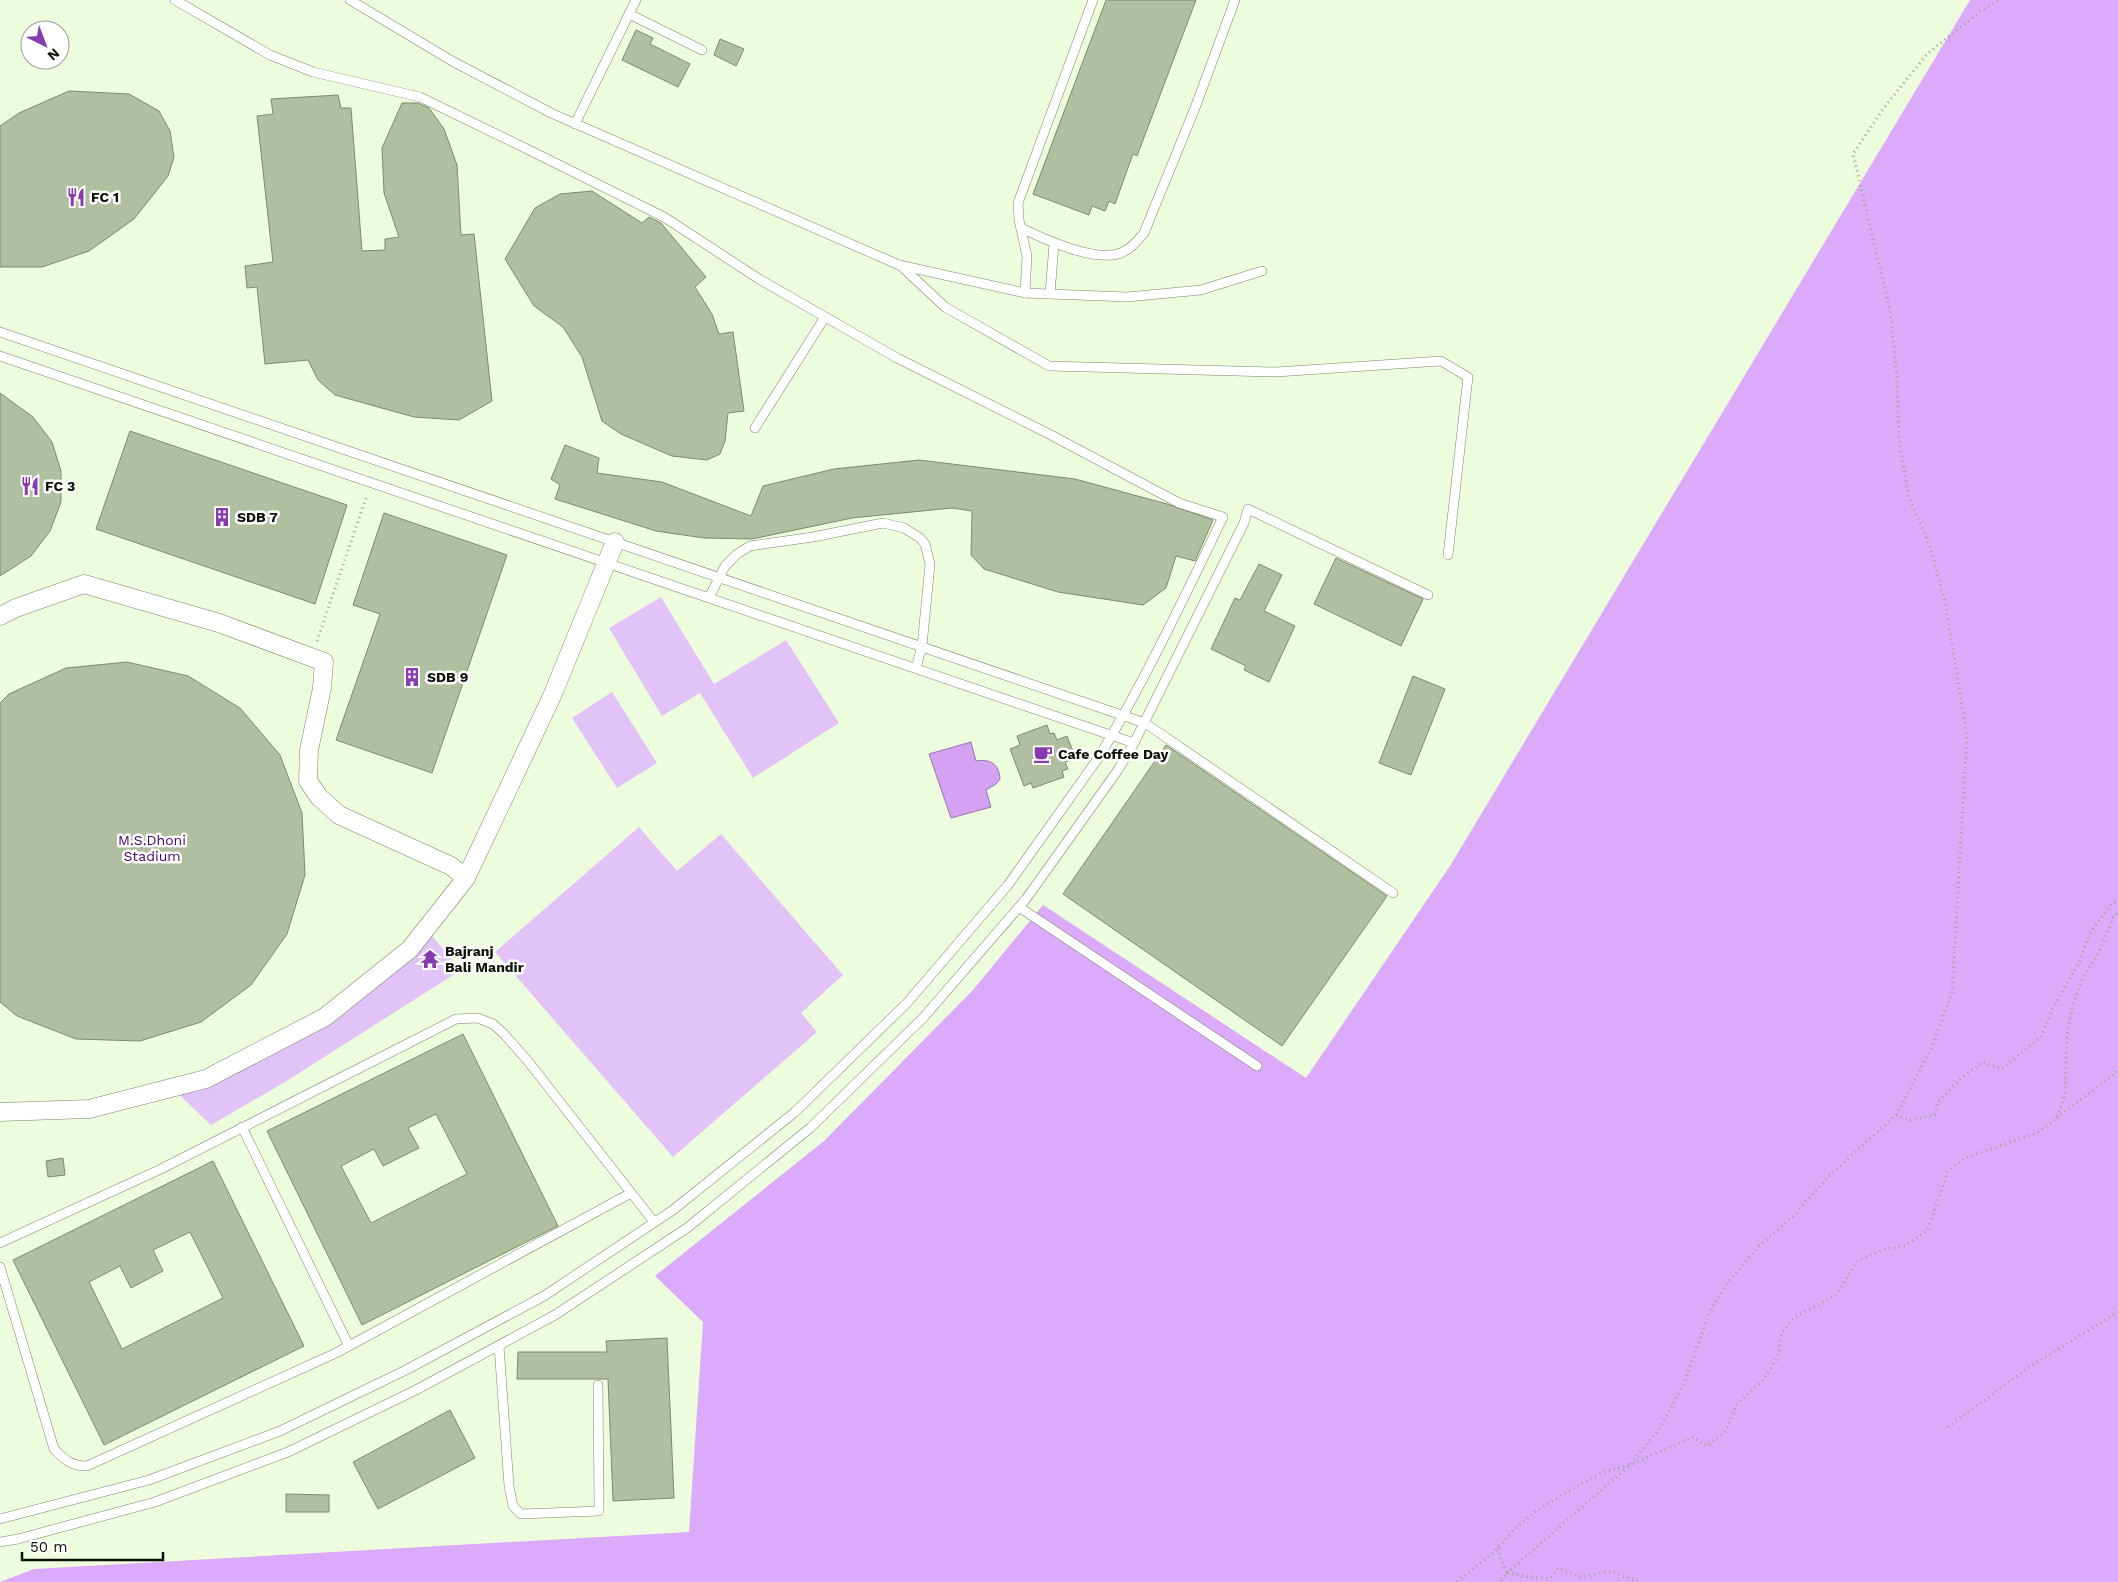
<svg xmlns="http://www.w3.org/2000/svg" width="2118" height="1582" viewBox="0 0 2118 1582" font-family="'Work Sans',sans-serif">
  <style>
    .green { fill: #e2c3f7 }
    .forest { fill: #dbaafb }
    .water { fill: #d3a2f2; stroke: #9877ac }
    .building { fill: #b1bfa1; stroke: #7d8a6e; fill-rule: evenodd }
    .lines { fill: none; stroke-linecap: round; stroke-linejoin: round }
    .service-casing { stroke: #7a866a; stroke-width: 10 }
    .minor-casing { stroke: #7a866a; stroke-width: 19 }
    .path { stroke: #9ba68e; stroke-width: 3; stroke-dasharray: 1 4; stroke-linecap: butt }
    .service { stroke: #fff; stroke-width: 9 }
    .minor { stroke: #fff; stroke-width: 18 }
    .labels { text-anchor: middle; stroke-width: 5; stroke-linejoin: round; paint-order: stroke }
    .poi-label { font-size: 14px; font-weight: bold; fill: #0d1207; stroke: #fff; text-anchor: start }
    .park-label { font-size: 14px; fill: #470265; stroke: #fff }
  </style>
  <rect width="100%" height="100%" fill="#edfcdc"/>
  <g class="green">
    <path d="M661 597 714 684 786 640 839 723 753 778 700 693 662 716 609 628Z"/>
    <path d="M612 692 657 763 617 788 572 718Z"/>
    <path d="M639 827 677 871 721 834 843 975 801 1013 817 1032 673 1157 495 952Z"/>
    <path d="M426 929 461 970 285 1082 211 1125 172 1088 316 1022Z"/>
  </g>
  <path class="forest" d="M1970 0H2118V1582H0L34 1569 689 1532 703 1322 655 1276 824 1141 973 990 1043 905 1306 1078 1450 866Z"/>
  <path class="water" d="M971 742 976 761C990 759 999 763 1000 779L996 784 986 790 991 807 951 818 929 754Z"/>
  <g class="building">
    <path d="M1106 0H1196L1137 156 1133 154 1115 204 1109 201 1105 211 1092 206 1089 215 1033 194Z"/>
    <path d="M636 30 653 38 650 44 690 64 678 87 622 60Z"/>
    <path d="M720 39 744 49 736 66 714 55Z"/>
    <path d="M69 91 129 94 159 111 170 131 174 157 168 176 134 219 89 251 42 267H0V126L19 113Z"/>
    <path d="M338 95 341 108H351L362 251 385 250V239L399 237 384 193 382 148 402 103H418L429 108 444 129 457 165 461 235 474 234 492 401 459 420 414 417 335 395 318 380 308 360 265 364 257 287 247 288 245 266 273 262 257 116 273 114 271 99Z"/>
    <path d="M592 191 642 223 649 217 661 223 706 277 695 287 712 314 719 334 733 332 744 411 728 413 725 441 720 454 707 460 672 456 621 434 602 421 582 357 563 327 534 306 505 259 535 208 560 194Z"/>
    <path d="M0 393 33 417 52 442 61 471V502L50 531 31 556 0 576Z"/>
    <path d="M130 431 347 505 315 604 96 529Z"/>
    <path d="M565 445 599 458 597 473 662 482 751 516 763 486 834 469 919 460 1075 479 1167 504 1213 520 1195 561 1176 556 1166 588 1143 605 1058 592 984 569 971 555 972 511 952 508 852 518 752 539 704 538 656 531 555 499 560 485 551 479Z"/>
    <path d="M384 513 507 555 432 773 336 740 380 614 353 605Z"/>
    <path d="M1336 558 1423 599 1401 646 1314 604Z"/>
    <path d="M1259 564 1282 575 1264 611 1295 626 1269 682 1244 670 1246 666 1211 649 1235 598 1240 600Z"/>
    <path d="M127 662 188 676 240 708 280 755 302 813 305 875 287 934 251 985 201 1022 140 1041 76 1039 17 1016 0 1002V703L9 694 66 668Z"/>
    <path d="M1413 676 1445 689 1411 775 1379 763Z"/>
    <path d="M1047 725 1050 734 1054 733 1057 740 1067 736 1076 759 1065 762 1068 769 1062 771 1064 777 1033 788 1031 783 1024 786 1010 749 1020 745 1017 736Z"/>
    <path d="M1166 745 1387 896 1282 1046 1063 894Z"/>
    <path d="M463 1034 558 1226 362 1325 267 1131ZM436 1114 467 1174 371 1223 341 1166 374 1149 383 1166 419 1148 408 1128Z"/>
    <path d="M63 1158 65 1175 48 1177 46 1161Z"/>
    <path d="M213 1161 304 1346 104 1445 13 1260ZM190 1232 223 1298 122 1349 89 1282 120 1266 131 1288 163 1271 153 1250Z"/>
    <path d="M667 1338 674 1498 613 1501 608 1379H517L518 1352H607L606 1341Z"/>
    <path d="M450 1410 475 1458 378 1509 353 1462Z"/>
    <path d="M286 1494 329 1495V1512H286Z"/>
  </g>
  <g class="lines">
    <g class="service-casing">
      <g id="service">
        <path d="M350 0 452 61 551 113 899 265 1025 293 1127 297 1201 290 1262 271"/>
        <path d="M629 14 702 50"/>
        <path d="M575 124 636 0"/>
        <path d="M1021 228C1044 239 1095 263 1121 253 1131 249 1137 241 1144 233L1195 108 1235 0"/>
        <path d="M900 265 945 307 1049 366 1276 372 1441 361 1468 377 1448 555"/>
        <path d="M1025 293 1027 256 1019 220 1018 203 1093 0"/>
        <path d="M1050 294 1054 244"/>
        <path d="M0 332 1145 723 1393 893"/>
        <path d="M0 356 1134 743"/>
        <path d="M755 428 825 317"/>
        <path d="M709 598 725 566 737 554 750 546 813 537 883 523 904 528 920 538 925 544 930 564 922 646 916 668"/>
        <path d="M1019 907 1257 1066"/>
        <path d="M242 1127 349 1346"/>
        <path d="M0 1243 161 1169 456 1019 478 1018 493 1024 504 1034 527 1060 654 1222"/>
        <path d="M0 1267 54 1449C65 1460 71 1466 87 1466L336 1353 631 1193"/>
        <path d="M499 1346 509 1486 513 1506 521 1514 599 1511 598 1385"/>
        <path d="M0 1519 149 1480 280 1431 406 1370 544 1296 673 1210 795 1112 907 1003 1008 885 1099 757C1145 680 1184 598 1223 517L1179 503 1049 434 897 358 759 279 664 217 531 151 420 97 313 72 270 55 175 0"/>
        <path d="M0 1542 18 1539 155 1502 288 1452 416 1390 555 1315 687 1228 810 1128 923 1018 1026 899 1118 770 1134 743 1244 523 1248 509 1428 595"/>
      </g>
    </g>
    <g class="minor-casing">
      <g id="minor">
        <path d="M0 616 16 608 84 584 219 623 324 662 322 688 309 750 308 781 319 797 339 815 451 866 466 878"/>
        <path d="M0 1112 89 1109 206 1079 325 1017 410 949 466 878 552 696 615 542"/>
      </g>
    </g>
    <g class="path">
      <path d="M317 641 367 495"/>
      <path d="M1896 1115 1911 1120 1935 1115 1938 1102 1962 1077 1983 1062 2002 1069 2042 1036 2052 1009 2080 961 2091 931 2112 903 2118 901"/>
      <path d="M2057 1118 2118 1071"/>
      <path d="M1948 1427 2029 1367 2118 1312"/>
      <path d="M1499 1548V1556L1507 1573 1499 1582"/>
      <path d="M1507 1573 1630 1465 1660 1428 1684 1384 1709 1313 1728 1282 1759 1246 1794 1215 1829 1176 1896 1115 1932 1047 1952 992 1967 737 1946 607 1931 549 1909 497 1899 440 1897 377 1890 310 1853 154 1883 109 1927 54 1981 11 1999 0"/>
      <path d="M1507 1573 1549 1579 1558 1568 1581 1577 1612 1571 1638 1582"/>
      <path d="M1457 1582 1495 1551 1515 1529 1535 1512 1563 1494 1603 1472 1630 1465 1693 1437 1707 1446 1726 1431 1736 1405 1762 1381 1778 1357 1781 1334 1795 1317 1836 1295 1858 1260 1886 1249 1905 1246 1927 1231 1948 1171 1965 1158 2037 1133 2056 1119 2065 1095 2067 1035 2072 1007 2083 977 2099 952 2113 918 2118 913"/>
    </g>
    <use href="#service" class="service"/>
    <use href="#minor" class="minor"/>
  </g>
  <defs>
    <g id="restaurant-bare" transform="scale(1.5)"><path d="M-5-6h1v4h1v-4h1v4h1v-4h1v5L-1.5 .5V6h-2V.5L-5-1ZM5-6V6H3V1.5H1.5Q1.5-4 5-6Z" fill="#863cae" stroke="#fff" stroke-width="2.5" paint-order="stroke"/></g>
    <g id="building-bare" transform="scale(1.5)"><path d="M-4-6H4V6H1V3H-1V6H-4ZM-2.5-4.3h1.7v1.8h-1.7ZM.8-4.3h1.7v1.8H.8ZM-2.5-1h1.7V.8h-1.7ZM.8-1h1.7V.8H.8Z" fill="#863cae" stroke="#fff" stroke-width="2.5" paint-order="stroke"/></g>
    <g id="cafe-bare" transform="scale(1.5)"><path d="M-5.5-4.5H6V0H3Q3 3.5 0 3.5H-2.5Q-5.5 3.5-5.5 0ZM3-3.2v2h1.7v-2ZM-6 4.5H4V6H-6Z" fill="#863cae" stroke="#fff" stroke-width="2.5" paint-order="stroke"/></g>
    <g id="temple-bare" transform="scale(1.5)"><path d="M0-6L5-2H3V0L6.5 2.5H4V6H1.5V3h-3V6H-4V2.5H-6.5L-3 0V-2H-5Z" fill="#863cae" stroke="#fff" stroke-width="2.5" paint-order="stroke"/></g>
  </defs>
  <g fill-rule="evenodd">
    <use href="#restaurant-bare" x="76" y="197"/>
    <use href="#restaurant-bare" x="30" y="486"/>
    <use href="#building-bare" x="222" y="517"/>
    <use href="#building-bare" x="412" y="677"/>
    <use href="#cafe-bare" x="1043" y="754"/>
    <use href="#temple-bare" x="430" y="959"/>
  </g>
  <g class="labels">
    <g class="poi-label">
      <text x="91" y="202">FC 1</text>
      <text x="45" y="491">FC 3</text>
      <text x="237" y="522">SDB 7</text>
      <text x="427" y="682">SDB 9</text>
      <text x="1058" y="759">Cafe Coffee Day</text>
      <text x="445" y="956">Bajranj<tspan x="445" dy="16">Bali Mandir</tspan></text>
    </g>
    <g class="park-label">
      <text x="152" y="845">M.S.Dhoni<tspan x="152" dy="16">Stadium</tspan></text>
    </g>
  </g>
  <g transform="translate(45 45) rotate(138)"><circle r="24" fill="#ffffff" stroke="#9ea09c"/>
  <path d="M0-4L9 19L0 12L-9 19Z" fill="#863cae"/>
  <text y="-8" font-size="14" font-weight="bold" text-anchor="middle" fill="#0d1207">N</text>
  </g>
  <path d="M22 1552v8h141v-8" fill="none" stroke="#0d1207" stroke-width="2.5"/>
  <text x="30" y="1552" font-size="15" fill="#0d1207" stroke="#ffffff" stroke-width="4" paint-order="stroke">50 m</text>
</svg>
